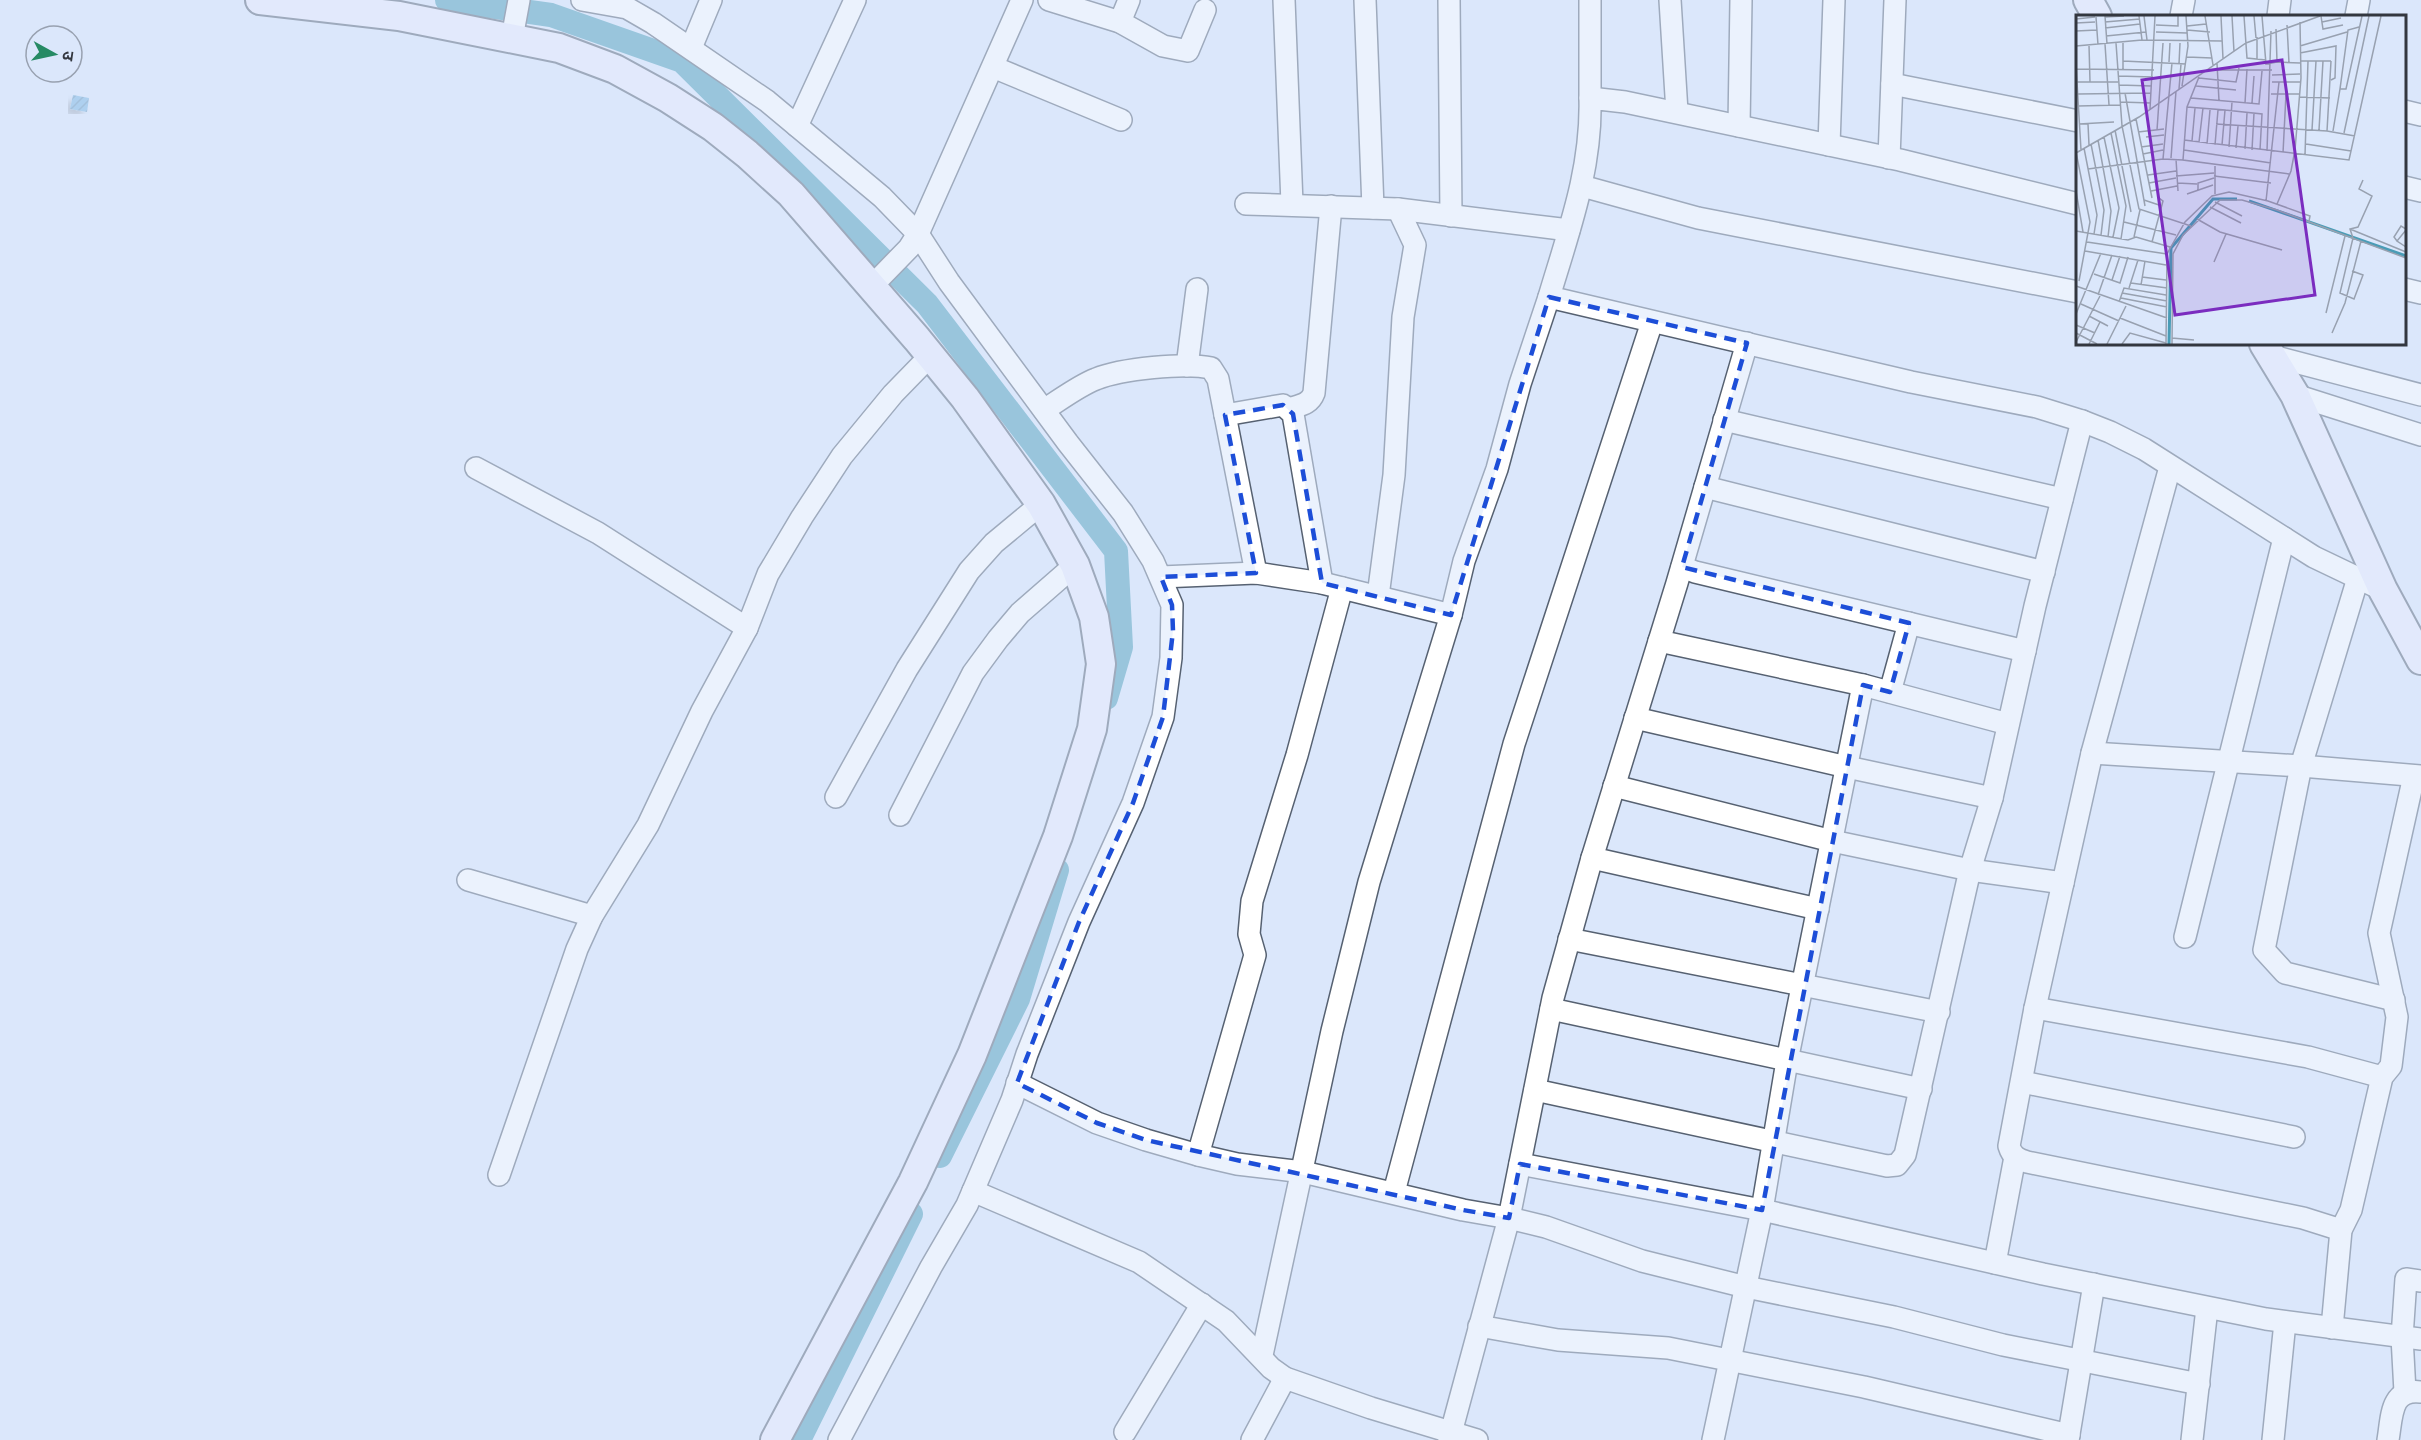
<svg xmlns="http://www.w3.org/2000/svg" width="2421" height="1440" viewBox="0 0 2421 1440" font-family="Overpass,'Noto Sans Devanagari',sans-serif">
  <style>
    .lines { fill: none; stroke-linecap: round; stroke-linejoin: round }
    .canal { stroke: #499cb6; stroke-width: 24 }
    .building { fill: url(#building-hatch); filter: url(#shadow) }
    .street-casing { stroke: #566171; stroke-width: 24 }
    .secondary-casing { stroke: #566171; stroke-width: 32 }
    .street { stroke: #fff; stroke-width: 21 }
    .secondary { stroke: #ebecfc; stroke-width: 28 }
    .marked { fill: none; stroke: #1d4ed8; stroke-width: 4.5; stroke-dasharray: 12 8; stroke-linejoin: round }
    .inset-river { fill: none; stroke: #499cb6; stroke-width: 3 }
    .inset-road { fill: none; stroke: #98a1b0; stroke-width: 1.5 }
    .view { fill: #7b2cbf; fill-opacity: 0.15; stroke: #7b2cbf; stroke-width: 3 }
    .inset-edge { fill: none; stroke: #33373f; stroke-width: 3 }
  </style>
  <defs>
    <pattern id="building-hatch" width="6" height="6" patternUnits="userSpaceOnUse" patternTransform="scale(1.5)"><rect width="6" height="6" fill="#78b4df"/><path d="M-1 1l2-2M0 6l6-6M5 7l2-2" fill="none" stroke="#6393b6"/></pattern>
    <filter id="shadow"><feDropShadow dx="-5.5" dy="5.5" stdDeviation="3" flood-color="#0004"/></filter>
  </defs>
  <rect width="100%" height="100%" fill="#dbe7fb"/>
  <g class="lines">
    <g class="canal">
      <path d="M447 0 551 15 682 61 927 304 1116 551 1121 647 1106 698"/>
      <path d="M940 1156 1018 999 1057 870"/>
      <path d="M799 1440 911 1214"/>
    </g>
  </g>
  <path class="building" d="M73 95 89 98 87 112 70 109Z"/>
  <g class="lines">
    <g class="street-casing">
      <g id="street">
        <path d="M582 0 627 8 653 23 767 101 882 197 918 234 949 282 1068 443 1123 513 1153 561 1172 605 1171 658 1163 717 1133 803 1079 922 1027 1054 1012 1100 967 1205 931 1267 839 1440"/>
        <path d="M1049 0 1120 22 1163 46 1188 51 1205 10"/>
        <path d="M1284 0 1292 204"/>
        <path d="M1365 0 1373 208"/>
        <path d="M1449 0 1451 216"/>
        <path d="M1670 0 1677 112"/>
        <path d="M2181 16 2184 0"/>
        <path d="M2278 16 2280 0"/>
        <path d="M2356 16 2359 0"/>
        <path d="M1120 22 1129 0"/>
        <path d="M512 38 519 0"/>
        <path d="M691 48 711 0"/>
        <path d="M993 67 1121 120"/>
        <path d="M1892 84 2078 121"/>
        <path d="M1590 98V0"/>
        <path d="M2404 111 2421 115"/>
        <path d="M797 126 855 0"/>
        <path d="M1739 126 1741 0"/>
        <path d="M1829 145 1834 0"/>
        <path d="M1889 158 1895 0"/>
        <path d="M1582 186 1698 218 2078 292"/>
        <path d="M2404 187 2421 191"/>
        <path d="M1246 204 1398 209 1569 230"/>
        <path d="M871 287 909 248 918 234 1022 0"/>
        <path d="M2404 289 2421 293"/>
        <path d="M1549 297C1569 230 1592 169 1590 98L1625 102 1900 160 2078 204"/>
        <path d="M2272 356 2421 395"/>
        <path d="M1187 366 1197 289"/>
        <path d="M2295 395 2421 435"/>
        <path d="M1289 409C1301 405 1310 404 1314 393L1331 206"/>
        <path d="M1044 410C1060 400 1078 386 1096 379 1120 369 1186 362 1211 368L1218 379 1256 573"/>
        <path d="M1225 415 1283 405 1293 414 1322 583"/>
        <path d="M1724 420 2062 499"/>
        <path d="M2170 467 2092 753 2035 1008 2009 1146C2012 1156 2017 1159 2027 1162L2303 1218 2341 1230"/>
        <path d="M476 468 598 533 747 628"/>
        <path d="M1705 487 2044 572"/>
        <path d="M1682 567 1695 572 2025 651"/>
        <path d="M1161 577 1256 573 1322 583 1451 615"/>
        <path d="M2358 578 2301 766 2264 950 2285 973 2394 1000"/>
        <path d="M1378 596 1394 475 1403 317 1415 245 1398 209"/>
        <path d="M1659 641 1863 685 2008 724"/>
        <path d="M1890 692 1909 623"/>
        <path d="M1635 718 1847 767 1992 798 2035 606 2082 421"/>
        <path d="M2092 753 2301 766 2421 776"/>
        <path d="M1614 786 1832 841 1970 870 2063 883"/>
        <path d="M836 797 907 669 969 571 994 543 1041 504"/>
        <path d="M900 815 973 673 998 639 1020 613 1075 565"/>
        <path d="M1592 858 1818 909"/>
        <path d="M468 880 592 916"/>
        <path d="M2185 937 2284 538"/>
        <path d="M1569 939 1939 1012"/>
        <path d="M2035 1008 2308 1057 2382 1077"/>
        <path d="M1551 1009 1921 1089"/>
        <path d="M2022 1082 2294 1137"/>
        <path d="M1017 1083 1097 1123 1146 1140 1198 1155 1237 1164 1303 1172 1463 1210 1509 1218 1546 1227 1642 1261 1746 1287 1894 1317 2003 1345 2199 1384"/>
        <path d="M1535 1090 1887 1166 1897 1165 1905 1155 1970 870 1992 798"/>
        <path d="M1198 1155 1255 955 1249 934 1252 901 1297 755 1342 588"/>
        <path d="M1520 1164 1762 1210 2043 1274 2266 1319 2421 1339"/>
        <path d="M499 1175 577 949 592 916 648 825 702 711 747 628 768 574 802 517 842 456 893 394 930 356"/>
        <path d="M973 1191 1139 1262 1226 1321 1271 1368 1285 1378 1371 1408 1477 1440"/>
        <path d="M1394 1192 1514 744 1652 322"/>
        <path d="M1995 1263 2015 1157"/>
        <path d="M1479 1326 1558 1340 1668 1348 1864 1387 2069 1435"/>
        <path d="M2332 1328 2341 1230 2351 1210 2382 1077 2391 1066 2397 1017 2379 933 2414 776"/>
        <path d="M1262 1355 1332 1031 1369 882 1451 615 1464 561 1497 469 1520 384 1549 297 1911 382 2037 407 2082 421 2110 432 2144 449 2314 557 2383 590"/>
        <path d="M2405 1392 2402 1337 2406 1279 2421 1281"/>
        <path d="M1125 1432 1202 1304"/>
        <path d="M1252 1440 1285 1378"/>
        <path d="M1449 1440 1509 1218 1553 998 1592 858 1677 583 1747 343"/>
        <path d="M1713 1440 1762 1210 1787 1061 1863 685"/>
        <path d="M2068 1440 2094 1284"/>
        <path d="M2192 1440 2207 1308"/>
        <path d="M2273 1440 2285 1322"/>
        <path d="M2388 1440C2392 1417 2390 1388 2421 1392"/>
      </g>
    </g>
    <g class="secondary-casing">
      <g id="secondary">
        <path d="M260 0 399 16 559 48 615 69 668 98 713 127 747 154 791 194 917 339 965 398 1041 504 1075 565 1094 617 1101 664 1092 729 1058 836 972 1055 913 1182 775 1440"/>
        <path d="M2088 0 2097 16"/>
        <path d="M2264 344 2295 395 2383 590 2421 660"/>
      </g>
    </g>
    <use href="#street" class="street"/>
    <use href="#secondary" class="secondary"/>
  </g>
  <path d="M0 0H2421V1440H0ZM1549 297 1747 343 1682 567 1909 623 1890 692 1863 685 1762 1210 1520 1164 1509 1218 1463 1210 1146 1140 1097 1123 1017 1083 1079 922 1133 803 1163 717 1173 631 1172 605 1161 577 1256 573 1225 415 1283 405 1293 414 1322 583 1451 615Z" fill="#dbe7fb" fill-opacity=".55" fill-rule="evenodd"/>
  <path class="marked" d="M1549 297 1747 343 1682 567 1909 623 1890 692 1863 685 1762 1210 1520 1164 1509 1218 1463 1210 1146 1140 1097 1123 1017 1083 1079 922 1133 803 1163 717 1173 631 1172 605 1161 577 1256 573 1225 415 1283 405 1293 414 1322 583 1451 615Z"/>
  <g transform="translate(2076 15)">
    <rect width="330" height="330" fill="#dbe7fb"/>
    <path class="inset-river" d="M173 186 330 241M93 329 95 233 137 184H161"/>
    <path class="inset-road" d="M29 1 31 29M63 1 66 25M68 1 71 25M129 1 137 50M145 1 147 44M156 1 158 37M168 1 171 43 190 45M178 1 180 23M186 1 190 49 201 47M245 1 247 14 267 10M20 2 22 30M29 2 48 1M0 4 19 2M29 7 64 4M246 7 265 3M0 8 19 7M80 10 102 11V1M211 10 213 48M111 11 130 9M283 12 272 15 264 74H270L286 1M29 13 64 9M200 14 201 47 224 48M111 15 134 17M0 16 21 15M80 17 111 18M30 21 70 17M40 28 46 111 63 194 115 211M29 29 33 90M13 30 14 67M0 31 66 25 146 26M224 31 271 17M224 38 260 31 259 63 255 65M111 42 136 43M181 45V22M47 46 110 49M224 46H255M93 47 94 28M96 48 87 144 107 145M141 48 143 86M103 49 104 28M0 50 5 135M0 54 78 55M47 54V28M141 55H196M196 60 224 59M42 61 77 62M123 62 111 92 107 145 213 159M123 63 160 67 163 53M1 67H42M196 67H224M43 70 76 71M106 71 112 31 110 1M120 71 160 75M103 74 105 49M49 78 69 191M2 79 75 78M195 79H223M224 82 254 83M115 83 183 89 186 56M44 87 75 88M169 88 171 54M176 88 178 61M2 91 44 90M111 92 149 95 146 130M74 94 79 1M149 95 186 99 184 135M60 104 76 183M3 109 38 107M12 109 13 130M140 109 251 116 279 121M39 115 55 197M81 115 87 28M236 115 240 46M243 115 247 46M251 116 255 46M257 116 264 74M62 117 88 114M35 118 50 191 45 224M268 118 293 1M28 122 43 193 37 222M70 122 88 120M22 125 35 196 32 222M108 125 273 145 305 1M116 126 119 93M123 127 127 93M15 129 28 195 25 220M131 129 134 95M230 129 275 136M139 130 142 95M65 132 87 129M153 132 156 87M8 133 21 200 18 219M160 133 162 111M169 134 171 98M108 135 195 148M176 135 178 98M191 136 195 16M0 137 14 207 3 266M0 138 63 102 170 28 244 1M207 138 210 79M67 139 87 135M229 140 232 46M95 143 100 76M100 144 102 176M139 151V179M12 154 87 144M72 160 100 156M100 161 138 158M138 161 195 168M73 168 100 163M101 168 121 169M122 175V168L138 163M0 176 7 217M75 176 101 171M111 179 137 170M68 185 86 191M190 186 203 67M139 187 166 201M201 189 215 156 219 135 225 63 224 7M134 192 165 208M121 204 144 217 206 235M48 207 100 220M274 214 330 237M330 215 321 226 330 232M0 216 52 225 60 222 94 232M58 222 64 195M321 226 318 222 325 211 330 214M11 227 91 239M76 227 87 186 83 183M9 236 90 250M138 247 150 219M276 256 287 260 278 284 264 278 277 223 274 214 282 212 296 181 283 174 287 165M18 259 44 268 52 242M66 262 90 265M36 265 44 241M55 268 91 273M65 270 69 246M0 271 91 303M53 273 62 245M46 278 91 286M22 280 36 240M45 283 91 292M43 287 48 273 90 280M5 289 43 306M250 298 269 221M0 299 25 238M13 301 32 311M44 303 90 321M0 310 19 318M0 318 21 329M256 318 269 288 285 226M96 323 118 325M0 327 24 281M13 329 24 307M31 329 50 291M46 329 54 318 90 328M90 329 91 239 109 207 136 181 153 177 192 186 234 201 233 206M96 329 97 239 107 220 144 185H166L201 195 330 243"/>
    <path class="view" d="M206 45 239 280 99 300 66 65Z"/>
    <rect width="330" height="330" class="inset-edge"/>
  </g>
  <g transform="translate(54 54) rotate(98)"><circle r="28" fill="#dbe7fb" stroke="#98a1b0" stroke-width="1.5"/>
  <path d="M0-4.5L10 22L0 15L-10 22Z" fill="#268a64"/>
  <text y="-9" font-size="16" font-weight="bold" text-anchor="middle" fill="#33373f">उ</text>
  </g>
</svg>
